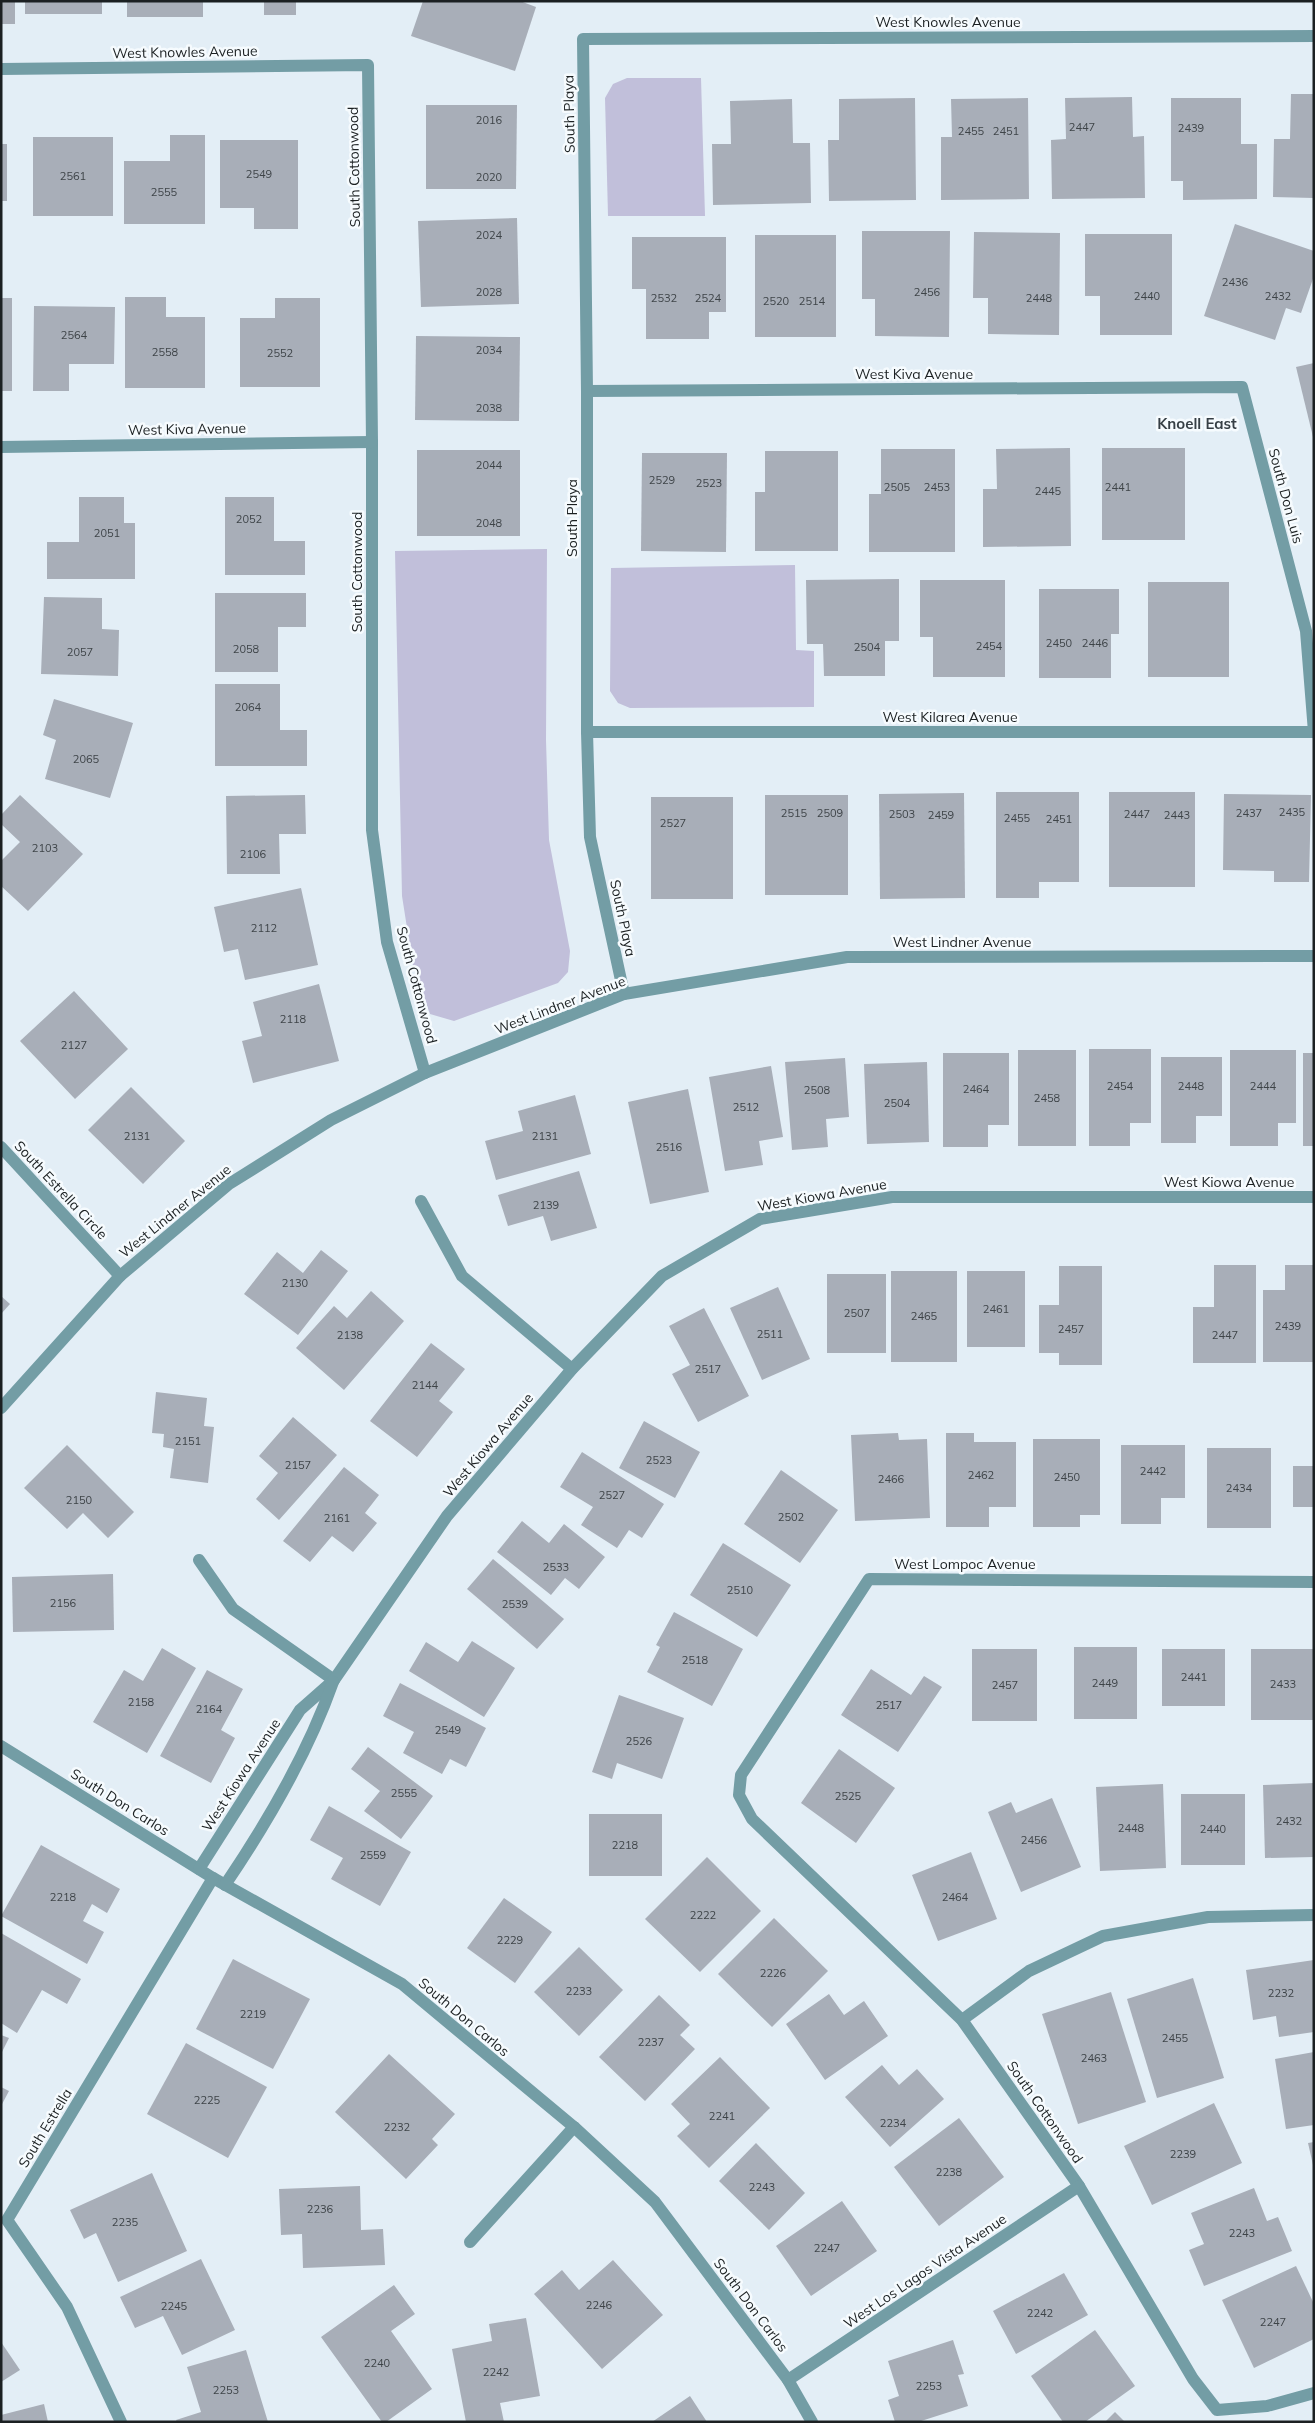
<svg xmlns="http://www.w3.org/2000/svg" width="1315" height="2423" viewBox="0 0 1315 2423" font-family="Mulish,sans-serif">
  <style>
    .green { fill: #c1bfda }
    .building { fill: #a8aeb8 }
    .lines { fill: none; stroke-linecap: round; stroke-linejoin: round }
    .minor { stroke: #739da5; stroke-width: 12 }
    .labels { text-anchor: middle; stroke-width: 5; stroke-linejoin: round; paint-order: stroke }
    .number-label { font-size: 11px; fill: #3e4448 }
    .street-label { font-size: 14px; fill: #1b2022; stroke: #f6fbfe }
    .neighbourhood-label { font-size: 15px; font-weight: bold; fill: #363f45; stroke: #f6fbfe }
  </style>
  <rect width="100%" height="100%" fill="#e3eef6"/>
  <g class="green">
    <path d="M627 78H701L705 216H608L605 98 613 84Z"/>
    <path d="M547 549 546 740 549 840 570 951 568 972 558 983 454 1021 430 1014 413 966 402 896 395 551Z"/>
    <path d="M795 565 796 650 814 651V707L630 708 618 703 610 691 611 568Z"/>
  </g>
  <g class="building">
    <rect x="1" y="1" width="14" height="23"/>
    <rect x="25" y="1" width="77" height="13"/>
    <rect x="127" y="1" width="76" height="16"/>
    <rect x="264" y="1" width="32" height="14"/>
    <path d="M423 1H520L536 7 515 71 411 36Z"/>
    <path d="M1291 94H1314V198L1273 197 1274 139H1290Z"/>
    <path d="M1132 97 1133 137 1144 136 1145 198 1052 199 1051 140 1066 139 1065 98Z"/>
    <path d="M915 98 916 200 829 201 828 140H839V99Z"/>
    <path d="M1028 98 1029 199 941 200V137H952L951 99Z"/>
    <path d="M1171 98H1241V144H1257V199L1183 200V181H1171Z"/>
    <path d="M792 99 793 143H810L811 203 713 205 712 144H731L730 101Z"/>
    <path d="M426 105H517L516 189H426Z"/>
    <path d="M170 135H205V224H124V161H170Z"/>
    <rect x="33" y="137" width="80" height="79"/>
    <path d="M220 140H298V229H254V208H220Z"/>
    <rect x="1" y="144" width="6" height="57"/>
    <path d="M517 218 519 304 421 307 418 221Z"/>
    <path d="M1235 224 1314 251V276L1301 313 1286 308 1275 340 1204 316Z"/>
    <path d="M862 231H950L949 337 875 336V299H862Z"/>
    <path d="M974 232 1060 233 1059 335 988 334V298H973Z"/>
    <path d="M1085 234H1172V335H1100V296H1085Z"/>
    <rect x="755" y="235" width="81" height="102"/>
    <path d="M632 237H726V312H709V339H646V289H632Z"/>
    <path d="M125 297H166V317H205V388H125Z"/>
    <rect x="1" y="298" width="11" height="93"/>
    <path d="M275 298H320V387H240V318H275Z"/>
    <path d="M34 306 115 307 114 364H69V391H33Z"/>
    <path d="M416 336 520 337 519 421 415 420Z"/>
    <path d="M1314 363V437H1313L1296 367Z"/>
    <path d="M1070 448 1071 546 983 547V489H997L996 449Z"/>
    <rect x="1102" y="448" width="83" height="92"/>
    <path d="M881 449H955V552H869V494H881Z"/>
    <rect x="417" y="450" width="103" height="86"/>
    <path d="M765 451H838V551H755V492H765Z"/>
    <path d="M642 453H727L726 552 641 551Z"/>
    <path d="M79 497H124V523H135V579H47V542H79Z"/>
    <path d="M225 497H274V541H305V575H225Z"/>
    <path d="M899 579V641H885V676H824L823 644H807L806 580Z"/>
    <path d="M920 580H1005V677H933V637H920Z"/>
    <rect x="1148" y="582" width="81" height="95"/>
    <path d="M1039 589H1119V634H1111V678H1039Z"/>
    <path d="M215 593H306V627H278V672H215Z"/>
    <path d="M44 597 102 598V629L119 630 118 676 41 674Z"/>
    <path d="M215 684H280V730H307V766H215Z"/>
    <path d="M54 699 133 723 110 798 45 779 56 740 43 735Z"/>
    <path d="M996 792H1079V882H1039V898H996Z"/>
    <rect x="1109" y="792" width="86" height="95"/>
    <path d="M964 793 965 898 880 899 879 794Z"/>
    <path d="M1224 794 1311 795 1309 882H1274V871L1223 870Z"/>
    <path d="M20 795 83 854 28 911 1 886V861L20 842 1 824V815Z"/>
    <path d="M305 795 306 834H279L280 874H227L226 796Z"/>
    <rect x="765" y="795" width="83" height="100"/>
    <rect x="651" y="797" width="82" height="102"/>
    <path d="M301 888 318 965 245 980 238 949 224 952 214 907Z"/>
    <path d="M319 984 339 1061 253 1083 242 1041 262 1036 253 1002Z"/>
    <path d="M74 991 128 1049 75 1099 20 1041Z"/>
    <path d="M1089 1049H1151V1123H1130V1146H1089Z"/>
    <rect x="1018" y="1050" width="58" height="96"/>
    <path d="M1230 1050H1296V1123H1278V1146H1230Z"/>
    <path d="M943 1053H1009V1125H988V1147H943Z"/>
    <rect x="1303" y="1053" width="11" height="93"/>
    <path d="M1161 1057H1222V1116H1196V1143H1161Z"/>
    <path d="M845 1058 849 1117 826 1119 828 1147 792 1150 785 1062Z"/>
    <path d="M927 1062 929 1142 867 1144 864 1064Z"/>
    <path d="M771 1066 783 1137 759 1141 763 1165 725 1171 709 1077Z"/>
    <path d="M131 1087 185 1141 143 1184 88 1130Z"/>
    <path d="M688 1089 709 1192 650 1204 628 1102Z"/>
    <path d="M575 1095 591 1154 496 1180 485 1141 523 1131 518 1111Z"/>
    <path d="M579 1171 597 1228 551 1241 543 1216 508 1226 498 1195Z"/>
    <path d="M321 1250 348 1271 298 1335 244 1294 277 1252 303 1273Z"/>
    <path d="M1214 1265H1256V1363H1193V1307H1214Z"/>
    <path d="M1285 1265H1314V1362H1263V1290H1285Z"/>
    <path d="M1059 1266H1102V1365H1059V1353H1039V1305H1059Z"/>
    <rect x="891" y="1271" width="66" height="91"/>
    <rect x="967" y="1271" width="58" height="76"/>
    <rect x="827" y="1274" width="59" height="79"/>
    <path d="M778 1287 810 1359 762 1380 730 1308Z"/>
    <path d="M371 1291 404 1321 344 1390 296 1348 334 1306 347 1318Z"/>
    <path d="M1 1296 10 1304 1 1314Z"/>
    <path d="M704 1308 749 1396 698 1422 672 1374 690 1365 669 1326Z"/>
    <path d="M431 1343 465 1369 439 1401 453 1412 417 1457 370 1421Z"/>
    <path d="M156 1392 207 1398 204 1426 214 1427 208 1483 170 1478 174 1449 163 1447 164 1434 152 1433Z"/>
    <path d="M293 1417 337 1455 279 1520 256 1499 278 1473 259 1456Z"/>
    <path d="M644 1421 700 1452 675 1498 619 1468Z"/>
    <path d="M898 1433 899 1440 927 1439 930 1518 855 1521 851 1435Z"/>
    <path d="M946 1433H974V1442H1016V1507H989V1527H946Z"/>
    <path d="M1033 1439H1100V1515H1080V1527H1033Z"/>
    <path d="M67 1445 134 1512 108 1538 83 1513 67 1529 24 1488Z"/>
    <path d="M1121 1445H1185V1498H1161V1524H1121Z"/>
    <rect x="1207" y="1448" width="64" height="80"/>
    <path d="M582 1452 664 1504 642 1538 629 1530 617 1548 581 1525 593 1507 560 1487Z"/>
    <rect x="1293" y="1466" width="21" height="41"/>
    <path d="M344 1467 379 1495 365 1513 377 1523 353 1552 332 1536 310 1562 283 1541Z"/>
    <path d="M781 1470 838 1510 800 1563 744 1524Z"/>
    <path d="M522 1521 549 1543 564 1524 605 1557 579 1589 565 1578 551 1595 497 1552Z"/>
    <path d="M723 1543 791 1585 757 1637 690 1595Z"/>
    <path d="M493 1559 564 1619 537 1649 467 1589Z"/>
    <path d="M113 1574 114 1630 13 1632 12 1577Z"/>
    <path d="M674 1612 743 1649 712 1706 647 1672 660 1647 656 1645Z"/>
    <path d="M472 1641 515 1668 484 1717 409 1671 426 1642 458 1662Z"/>
    <rect x="1074" y="1647" width="63" height="72"/>
    <path d="M162 1648 196 1668 147 1753 93 1722 124 1670 143 1681Z"/>
    <rect x="972" y="1649" width="65" height="72"/>
    <rect x="1162" y="1649" width="63" height="57"/>
    <rect x="1251" y="1649" width="63" height="71"/>
    <path d="M871 1669 911 1695 924 1676 942 1687 898 1752 841 1715Z"/>
    <path d="M207 1670 243 1689 221 1730 235 1738 211 1783 160 1756Z"/>
    <path d="M400 1683 486 1728 466 1767 450 1759 442 1774 403 1753 414 1732 383 1716Z"/>
    <path d="M619 1695 684 1718 662 1779 617 1763 612 1779 592 1772Z"/>
    <path d="M368 1747 433 1796 401 1839 364 1811 380 1791 351 1769Z"/>
    <path d="M839 1749 895 1788 856 1843 801 1803Z"/>
    <path d="M1314 1783V1857L1265 1858 1263 1785Z"/>
    <path d="M1163 1784 1166 1868 1100 1871 1096 1787Z"/>
    <rect x="1181" y="1794" width="64" height="71"/>
    <path d="M1052 1798 1081 1867 1021 1892 988 1812 1011 1802 1016 1813Z"/>
    <path d="M329 1806 411 1852 380 1906 331 1879 343 1858 310 1840Z"/>
    <rect x="589" y="1814" width="73" height="62"/>
    <path d="M41 1845 120 1889 107 1913 92 1904 83 1921 104 1932 87 1964 1 1916Z"/>
    <path d="M971 1852 997 1919 938 1941 912 1875Z"/>
    <path d="M707 1857 761 1911 700 1972 645 1919Z"/>
    <path d="M504 1898 552 1932 515 1983 467 1948Z"/>
    <path d="M774 1918 828 1971 772 2027 718 1974Z"/>
    <path d="M1 1933 81 1979 67 2004 42 1990 17 2033 1 2023Z"/>
    <path d="M579 1947 623 1990 579 2036 534 1992Z"/>
    <path d="M233 1959 310 1999 273 2069 196 2029Z"/>
    <path d="M1314 1960V2032L1279 2037 1276 2016 1253 2020 1246 1970Z"/>
    <path d="M1193 1978 1224 2078 1157 2098 1127 1999Z"/>
    <path d="M1111 1992 1146 2102 1078 2124 1042 2014Z"/>
    <path d="M829 1994 844 2015 864 2001 888 2036 825 2080 786 2024Z"/>
    <path d="M659 1995 690 2025 680 2035 695 2049 645 2101 599 2057Z"/>
    <path d="M1 2035 9 2038 1 2054Z"/>
    <path d="M186 2043 267 2087 228 2158 147 2114Z"/>
    <path d="M1314 2052V2125L1286 2129 1275 2059Z"/>
    <path d="M389 2054 455 2114 432 2139 438 2145 406 2179 335 2112Z"/>
    <path d="M720 2057 770 2108 709 2168 677 2136 690 2124 671 2104Z"/>
    <path d="M882 2065 899 2085 917 2069 944 2099 890 2147 845 2097Z"/>
    <path d="M1 2087 9 2091 1 2106Z"/>
    <path d="M1214 2103 1242 2163 1152 2205 1124 2146Z"/>
    <path d="M959 2118 1004 2177 939 2226 894 2167Z"/>
    <path d="M1314 2142V2165H1313L1308 2143Z"/>
    <path d="M756 2143 805 2193 769 2230 719 2181Z"/>
    <path d="M152 2173 187 2251 118 2282 96 2233 84 2239 70 2210Z"/>
    <path d="M360 2186 361 2230 383 2229 385 2265 303 2268 302 2234 281 2235 279 2189Z"/>
    <path d="M1254 2188 1267 2221 1278 2217 1292 2251 1204 2286 1189 2250 1204 2244 1191 2213Z"/>
    <path d="M842 2201 877 2251 811 2296 776 2246Z"/>
    <path d="M201 2259 235 2330 182 2355 163 2316 135 2328 120 2297Z"/>
    <path d="M613 2260 663 2315 602 2369 534 2294 562 2270 579 2290Z"/>
    <path d="M1296 2266 1314 2304V2339L1254 2368 1222 2300Z"/>
    <path d="M1064 2273 1088 2315 1016 2354 993 2311Z"/>
    <path d="M394 2285 415 2314 391 2331 432 2389 386 2422H382L321 2337Z"/>
    <path d="M526 2318 540 2396 500 2403 504 2422H466L452 2349 492 2341 489 2324Z"/>
    <path d="M1095 2330 1135 2386 1085 2422H1063L1031 2376Z"/>
    <path d="M953 2340 964 2374 958 2375 968 2406 918 2422H895L888 2400 899 2396 888 2361Z"/>
    <path d="M1 2342 20 2370 1 2382Z"/>
    <path d="M246 2350 268 2422H177L176 2420 201 2412 187 2367Z"/>
    <path d="M690 2396 707 2422H652Z"/>
    <path d="M44 2404 48 2422H1V2415Z"/>
    <path d="M1115 2412 1125 2422H1105Z"/>
  </g>
  <g class="lines">
    <g class="minor">
      <path d="M1 69 368 65 372 442V830L387 942 425 1073"/>
      <path d="M587 391 1242 387 1306 631 1314 732"/>
      <path d="M1 447 372 442"/>
      <path d="M587 732H1314"/>
      <path d="M624 994 590 837 587 732V391L583 39 1314 36"/>
      <path d="M1 1147 120 1276"/>
      <path d="M421 1201 462 1276 572 1369"/>
      <path d="M1 1408 120 1276 229 1184 331 1120 425 1073 624 994 847 957 1314 956"/>
      <path d="M199 1560 233 1609 334 1680"/>
      <path d="M1314 1582 869 1579 741 1775 739 1795 752 1819 962 2020 1079 2186 1193 2379 1217 2410 1267 2406 1314 2393"/>
      <path d="M1 1746 213 1878 402 1984 574 2127 655 2202 788 2380 812 2422"/>
      <path d="M199 1869 300 1710 334 1680 447 1516 572 1369 662 1276 760 1219 892 1197H1314"/>
      <path d="M225 1885C267 1823 308 1753 333 1682"/>
      <path d="M962 2020 1029 1971 1103 1936 1208 1917 1314 1915"/>
      <path d="M470 2242 574 2127"/>
      <path d="M788 2380 1079 2186"/>
      <path d="M121 2422 67 2307 7 2220 213 1878"/>
    </g>
  </g>
  <g class="labels">
    <g class="number-label">
      <text x="489" y="124">2016</text>
      <text x="1082" y="131">2447</text>
      <text x="1191" y="132">2439</text>
      <text x="971" y="135">2455</text>
      <text x="1006" y="135">2451</text>
      <text x="259" y="178">2549</text>
      <text x="73" y="180">2561</text>
      <text x="489" y="181">2020</text>
      <text x="164" y="196">2555</text>
      <text x="489" y="239">2024</text>
      <text x="1235" y="286">2436</text>
      <text x="489" y="296">2028</text>
      <text x="927" y="296">2456</text>
      <text x="1147" y="300">2440</text>
      <text x="1278" y="300">2432</text>
      <text x="664" y="302">2532</text>
      <text x="708" y="302">2524</text>
      <text x="1039" y="302">2448</text>
      <text x="776" y="305">2520</text>
      <text x="812" y="305">2514</text>
      <text x="74" y="339">2564</text>
      <text x="489" y="354">2034</text>
      <text x="165" y="356">2558</text>
      <text x="280" y="357">2552</text>
      <text x="489" y="412">2038</text>
      <text x="489" y="469">2044</text>
      <text x="662" y="484">2529</text>
      <text x="709" y="487">2523</text>
      <text x="897" y="491">2505</text>
      <text x="937" y="491">2453</text>
      <text x="1118" y="491">2441</text>
      <text x="1048" y="495">2445</text>
      <text x="249" y="523">2052</text>
      <text x="489" y="527">2048</text>
      <text x="107" y="537">2051</text>
      <text x="1059" y="647">2450</text>
      <text x="1095" y="647">2446</text>
      <text x="989" y="650">2454</text>
      <text x="867" y="651">2504</text>
      <text x="246" y="653">2058</text>
      <text x="80" y="656">2057</text>
      <text x="248" y="711">2064</text>
      <text x="86" y="763">2065</text>
      <text x="1292" y="816">2435</text>
      <text x="794" y="817">2515</text>
      <text x="830" y="817">2509</text>
      <text x="1249" y="817">2437</text>
      <text x="902" y="818">2503</text>
      <text x="1137" y="818">2447</text>
      <text x="941" y="819">2459</text>
      <text x="1177" y="819">2443</text>
      <text x="1017" y="822">2455</text>
      <text x="1059" y="823">2451</text>
      <text x="673" y="827">2527</text>
      <text x="45" y="852">2103</text>
      <text x="253" y="858">2106</text>
      <text x="264" y="932">2112</text>
      <text x="293" y="1023">2118</text>
      <text x="74" y="1049">2127</text>
      <text x="1120" y="1090">2454</text>
      <text x="1191" y="1090">2448</text>
      <text x="1263" y="1090">2444</text>
      <text x="976" y="1093">2464</text>
      <text x="817" y="1094">2508</text>
      <text x="1047" y="1102">2458</text>
      <text x="897" y="1107">2504</text>
      <text x="746" y="1111">2512</text>
      <text x="137" y="1140">2131</text>
      <text x="545" y="1140">2131</text>
      <text x="669" y="1151">2516</text>
      <text x="546" y="1209">2139</text>
      <text x="295" y="1287">2130</text>
      <text x="996" y="1313">2461</text>
      <text x="857" y="1317">2507</text>
      <text x="924" y="1320">2465</text>
      <text x="1288" y="1330">2439</text>
      <text x="1071" y="1333">2457</text>
      <text x="770" y="1338">2511</text>
      <text x="350" y="1339">2138</text>
      <text x="1225" y="1339">2447</text>
      <text x="708" y="1373">2517</text>
      <text x="425" y="1389">2144</text>
      <text x="188" y="1445">2151</text>
      <text x="659" y="1464">2523</text>
      <text x="298" y="1469">2157</text>
      <text x="1153" y="1475">2442</text>
      <text x="981" y="1479">2462</text>
      <text x="1067" y="1481">2450</text>
      <text x="891" y="1483">2466</text>
      <text x="1239" y="1492">2434</text>
      <text x="612" y="1499">2527</text>
      <text x="79" y="1504">2150</text>
      <text x="791" y="1521">2502</text>
      <text x="337" y="1522">2161</text>
      <text x="556" y="1571">2533</text>
      <text x="740" y="1594">2510</text>
      <text x="63" y="1607">2156</text>
      <text x="515" y="1608">2539</text>
      <text x="695" y="1664">2518</text>
      <text x="1194" y="1681">2441</text>
      <text x="1105" y="1687">2449</text>
      <text x="1283" y="1688">2433</text>
      <text x="1005" y="1689">2457</text>
      <text x="141" y="1706">2158</text>
      <text x="889" y="1709">2517</text>
      <text x="209" y="1713">2164</text>
      <text x="448" y="1734">2549</text>
      <text x="639" y="1745">2526</text>
      <text x="404" y="1797">2555</text>
      <text x="848" y="1800">2525</text>
      <text x="1289" y="1825">2432</text>
      <text x="1131" y="1832">2448</text>
      <text x="1213" y="1833">2440</text>
      <text x="1034" y="1844">2456</text>
      <text x="625" y="1849">2218</text>
      <text x="373" y="1859">2559</text>
      <text x="63" y="1901">2218</text>
      <text x="955" y="1901">2464</text>
      <text x="703" y="1919">2222</text>
      <text x="510" y="1944">2229</text>
      <text x="773" y="1977">2226</text>
      <text x="579" y="1995">2233</text>
      <text x="1281" y="1997">2232</text>
      <text x="253" y="2018">2219</text>
      <text x="1175" y="2042">2455</text>
      <text x="651" y="2046">2237</text>
      <text x="1094" y="2062">2463</text>
      <text x="207" y="2104">2225</text>
      <text x="722" y="2120">2241</text>
      <text x="893" y="2127">2234</text>
      <text x="397" y="2131">2232</text>
      <text x="1183" y="2158">2239</text>
      <text x="949" y="2176">2238</text>
      <text x="762" y="2191">2243</text>
      <text x="320" y="2213">2236</text>
      <text x="125" y="2226">2235</text>
      <text x="1242" y="2237">2243</text>
      <text x="827" y="2252">2247</text>
      <text x="599" y="2309">2246</text>
      <text x="174" y="2310">2245</text>
      <text x="1040" y="2317">2242</text>
      <text x="1273" y="2326">2247</text>
      <text x="377" y="2367">2240</text>
      <text x="496" y="2376">2242</text>
      <text x="929" y="2390">2253</text>
      <text x="226" y="2394">2253</text>
    </g>
    <g class="street-label">
      <text x="948" y="27">West Knowles Avenue</text>
      <text transform="translate(185 52) rotate(-1)" y="5">West Knowles Avenue</text>
      <text transform="translate(569 114) rotate(-91)" y="5">South Playa</text>
      <text transform="translate(354 167) rotate(-91)" y="5">South Cottonwood</text>
      <text x="914" y="379">West Kiva Avenue</text>
      <text transform="translate(187 429) rotate(-1)" y="5">West Kiva Avenue</text>
      <text transform="translate(1286 496) rotate(75)" y="5">South Don Luis</text>
      <text transform="translate(572 518) rotate(-90)" y="5">South Playa</text>
      <text transform="translate(357 572) rotate(-90)" y="5">South Cottonwood</text>
      <text x="950" y="722">West Kilarea Avenue</text>
      <text transform="translate(623 918) rotate(78)" y="5">South Playa</text>
      <text x="962" y="947">West Lindner Avenue</text>
      <text transform="translate(417 985) rotate(75)" y="5">South Cottonwood</text>
      <text transform="translate(560 1005) rotate(-21)" y="5">West Lindner Avenue</text>
      <text x="1229" y="1187">West Kiowa Avenue</text>
      <text transform="translate(61 1190) rotate(47)" y="5">South Estrella Circle</text>
      <text transform="translate(822 1195) rotate(-10)" y="5">West Kiowa Avenue</text>
      <text transform="translate(175 1211) rotate(-39)" y="5">West Lindner Avenue</text>
      <text transform="translate(488 1445) rotate(-50)" y="5">West Kiowa Avenue</text>
      <text x="965" y="1569">West Lompoc Avenue</text>
      <text transform="translate(241 1775) rotate(-57)" y="5">West Kiowa Avenue</text>
      <text transform="translate(120 1802) rotate(32)" y="5">South Don Carlos</text>
      <text transform="translate(464 2017) rotate(40)" y="5">South Don Carlos</text>
      <text transform="translate(1045 2112) rotate(55)" y="5">South Cottonwood</text>
      <text transform="translate(45 2128) rotate(-59)" y="5">South Estrella</text>
      <text transform="translate(925 2271) rotate(-34)" y="5">West Los Lagos Vista Avenue</text>
      <text transform="translate(751 2305) rotate(53)" y="5">South Don Carlos</text>
    </g>
    <g class="neighbourhood-label">
      <text x="1197" y="429">Knoell East</text>
    </g>
  </g>
  <rect width="1315" height="2423" fill="none" stroke="#1b2022" stroke-width="5"/>
</svg>
